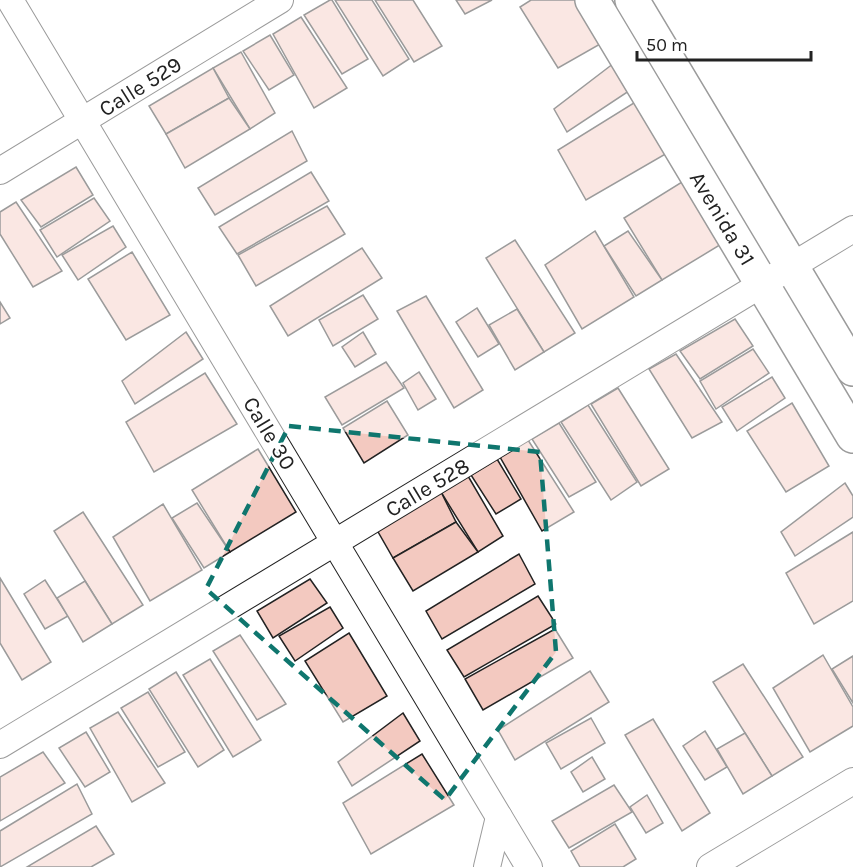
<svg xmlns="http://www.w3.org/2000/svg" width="853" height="867" viewBox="0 0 853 867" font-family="Karla,sans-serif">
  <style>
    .building { fill: #f3c9c0; stroke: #222; stroke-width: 1.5 }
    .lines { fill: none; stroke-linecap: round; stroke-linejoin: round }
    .minor-casing { stroke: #222; stroke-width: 28 }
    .major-casing { stroke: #222; stroke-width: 36 }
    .minor { stroke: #fff; stroke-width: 26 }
    .major { stroke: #fff; stroke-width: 33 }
    .marked { fill: none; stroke: #0f766e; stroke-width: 4.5; stroke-dasharray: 12 8; stroke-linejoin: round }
    .labels { text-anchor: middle; stroke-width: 4.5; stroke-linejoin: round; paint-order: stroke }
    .street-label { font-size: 22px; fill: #222; stroke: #fff }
  </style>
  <rect width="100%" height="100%" fill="#fff"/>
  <g class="building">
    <path d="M330 0H332L368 59 342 74 304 15Z"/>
    <path d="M335 0H372L409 59 383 76Z"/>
    <path d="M375 0H413L442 46 414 62Z"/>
    <path d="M456 0H492L465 14Z"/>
    <path d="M531 0H576L602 43 558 68 520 7Z"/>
    <path d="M301 17 347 88 314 108 273 34Z"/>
    <path d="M270 35 294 75 269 90 243 51Z"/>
    <path d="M241 52 275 113 250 129 213 68Z"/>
    <path d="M618 60 635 87 567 132 554 109Z"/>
    <path d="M213 68 229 98 166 134 149 106Z"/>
    <path d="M229 98 250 129 185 168 166 134Z"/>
    <path d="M637 101 669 152 586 200 558 150Z"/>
    <path d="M292 131 307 161 215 215 198 188Z"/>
    <path d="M76 167 93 195 41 227 21 200Z"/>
    <path d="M311 172 329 201 237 254 219 227Z"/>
    <path d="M690 177 728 240 662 280 624 218Z"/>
    <path d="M94 198 110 221 57 257 40 230Z"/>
    <path d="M16 202 62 271 33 287 0 234V212Z"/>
    <path d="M327 206 345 234 256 286 238 255Z"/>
    <path d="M113 226 126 247 78 280 62 255Z"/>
    <path d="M595 231 634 297 582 329 545 265Z"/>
    <path d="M628 231 662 280 636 296 604 246Z"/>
    <path d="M515 240 575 333 544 352 486 258Z"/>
    <path d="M362 248 382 278 288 336 270 306Z"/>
    <path d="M132 252 170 315 126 340 88 279Z"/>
    <path d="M363 295 378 319 333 346 319 320Z"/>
    <path d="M426 296 483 390 454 408 397 311Z"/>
    <path d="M0 302 10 318 0 324Z"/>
    <path d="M477 308 499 344 478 357 456 322Z"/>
    <path d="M517 309 544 352 515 370 489 325Z"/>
    <path d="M735 319 753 346 700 379 680 351Z"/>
    <path d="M186 332 203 359 135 404 122 381Z"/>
    <path d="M363 332 376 354 355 367 342 347Z"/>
    <path d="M753 349 769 373 716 409 700 381Z"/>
    <path d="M676 354 722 422 692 438 649 369Z"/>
    <path d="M386 362 404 388 342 425 325 397Z"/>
    <path d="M419 372 436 399 418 410 403 383Z"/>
    <path d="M205 373 237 424 154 472 126 422Z"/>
    <path d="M772 377 785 398 737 431 722 407Z"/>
    <path d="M618 388 669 469 641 486 591 404Z"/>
    <path d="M387 401 408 435 364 463 343 428Z"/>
    <path d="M792 403 829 466 786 492 747 431Z"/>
    <path d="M588 405 637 482 611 500 561 422Z"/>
    <path d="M559 423 596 482 569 497 532 439Z"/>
    <path d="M528 440 574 512 542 531 500 457Z"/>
    <path d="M258 449 296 512 230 552 192 490Z"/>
    <path d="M497 459 521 499 496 514 471 475Z"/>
    <path d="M468 476 503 536 478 552 441 492Z"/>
    <path d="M845 483 853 496V517L795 556 781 532Z"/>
    <path d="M441 492 456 522 393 558 377 530Z"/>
    <path d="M197 503 230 552 204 568 172 518Z"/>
    <path d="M163 504 202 570 150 601 113 537Z"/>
    <path d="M83 512 143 605 112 624 54 531Z"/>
    <path d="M456 522 478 552 413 591 393 558Z"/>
    <path d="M853 532V601L814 624 786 573Z"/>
    <path d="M519 554 535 584 442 639 426 611Z"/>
    <path d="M0 578 51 662 22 680 0 643Z"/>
    <path d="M310 579 327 603 273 638 257 611Z"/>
    <path d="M45 580 68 616 45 629 24 594Z"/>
    <path d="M85 581 112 624 83 642 57 598Z"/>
    <path d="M538 596 556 624 464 677 447 650Z"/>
    <path d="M330 607 343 628 295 661 279 636Z"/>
    <path d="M555 629 573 658 483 710 465 679Z"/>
    <path d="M349 633 387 696 343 722 305 661Z"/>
    <path d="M240 635 286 704 257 720 213 651Z"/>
    <path d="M823 655 853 707V726L810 752 773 688Z"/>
    <path d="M853 656V703L832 669Z"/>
    <path d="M210 659 261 740 233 757 183 675Z"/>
    <path d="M743 664 803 757 772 776 713 682Z"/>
    <path d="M590 671 609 702 515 760 498 730Z"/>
    <path d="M176 672 224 750 198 767 149 689Z"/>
    <path d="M148 692 185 752 158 767 121 708Z"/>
    <path d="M118 712 165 783 132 802 90 728Z"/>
    <path d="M403 713 420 741 352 786 338 762Z"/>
    <path d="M591 718 605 743 561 769 546 743Z"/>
    <path d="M653 719 710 813 682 831 625 735Z"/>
    <path d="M705 731 727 767 705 780 683 746Z"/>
    <path d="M86 732 110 772 85 787 59 748Z"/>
    <path d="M745 733 772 776 743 794 717 749Z"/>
    <path d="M43 752 65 783 0 821V777Z"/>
    <path d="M422 754 454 805 371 854 343 803Z"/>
    <path d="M592 757 605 779 583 792 571 772Z"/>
    <path d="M77 784 92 814 0 867V831Z"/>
    <path d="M614 785 632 812 569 848 552 821Z"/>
    <path d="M647 795 663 823 646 833 630 807Z"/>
    <path d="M615 824 636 859 623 867H580L571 851Z"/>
    <path d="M96 826 114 854 91 867H27Z"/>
  </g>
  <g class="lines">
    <g class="minor-casing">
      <g id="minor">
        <path d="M10 0 529 867"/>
        <path d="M0 171 280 0"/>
        <path d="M0 745 853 229"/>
        <path d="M487 867 499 817"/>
        <path d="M710 867 853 781"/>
      </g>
    </g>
    <g class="major-casing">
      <g id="major">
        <path d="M592 0 853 436"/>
        <path d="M632 0 853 369"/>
      </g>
    </g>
    <use href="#minor" class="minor"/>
    <use href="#major" class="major"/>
  </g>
  <path d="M0 0H853V867H0ZM289 426 540 452 556 652 445 800 206 589Z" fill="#fff" fill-opacity=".55" fill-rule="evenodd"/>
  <path class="marked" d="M289 426 540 452 556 652 445 800 206 589Z"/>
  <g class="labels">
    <g class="street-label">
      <text transform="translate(140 86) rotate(-32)" y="8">Calle 529</text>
      <text transform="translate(723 218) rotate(59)" y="8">Avenida 31</text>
      <text transform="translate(270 433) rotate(59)" y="8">Calle 30</text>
      <text transform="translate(427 487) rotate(-31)" y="8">Calle 528</text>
    </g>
  </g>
  <path d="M637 51v9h174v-9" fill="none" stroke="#222222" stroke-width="3"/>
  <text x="646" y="51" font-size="18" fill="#222222" stroke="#ffffff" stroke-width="4.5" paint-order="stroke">50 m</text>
</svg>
